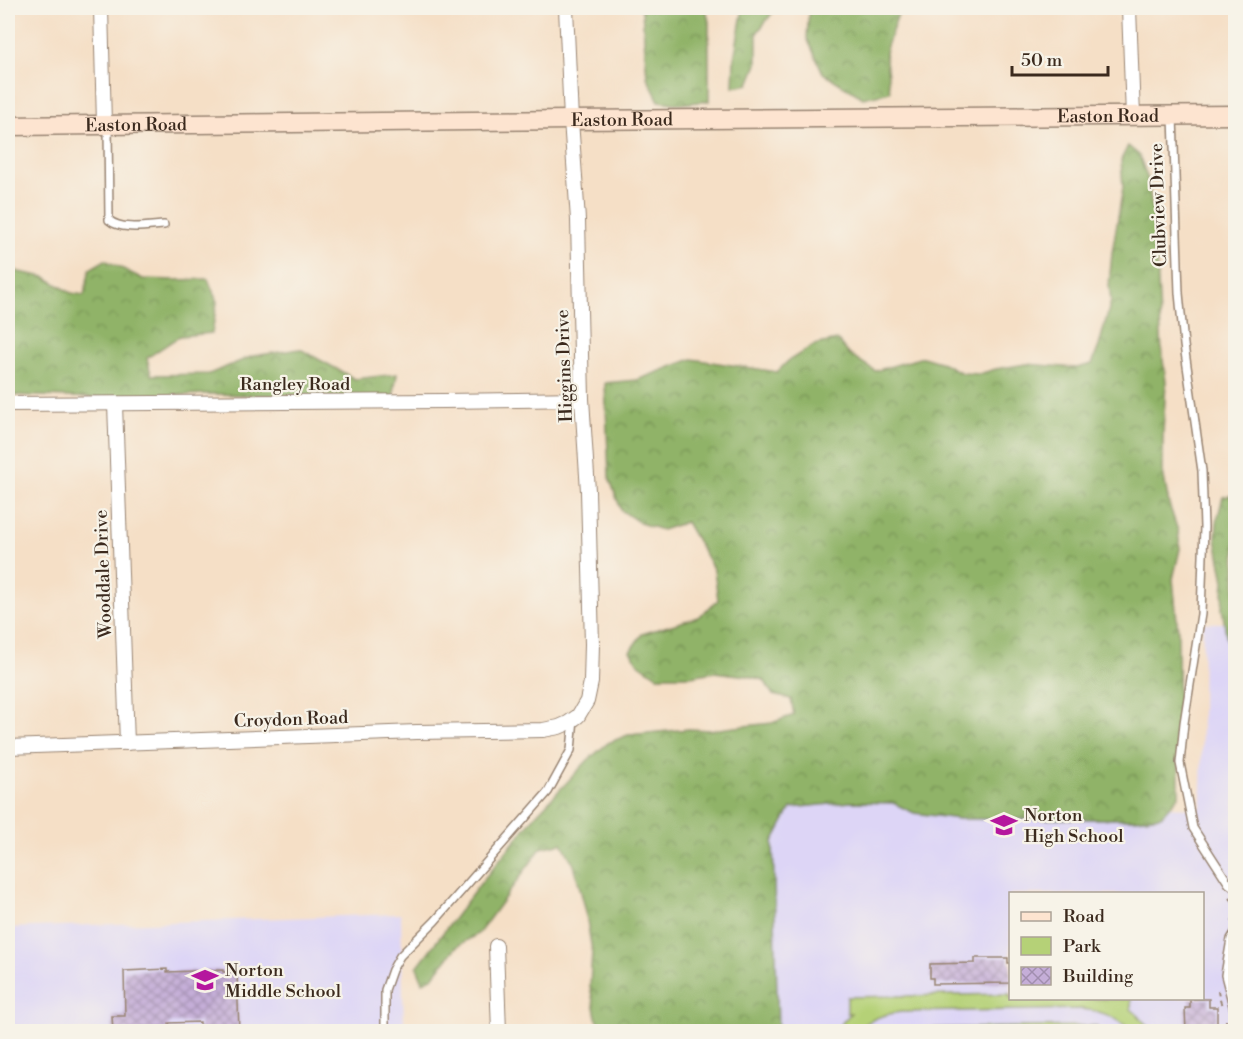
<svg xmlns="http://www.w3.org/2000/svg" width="1243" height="1039" viewBox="0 0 1243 1039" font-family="'Libre Bodoni',serif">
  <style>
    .built { fill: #ddd5f6; fill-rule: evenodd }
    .forest { fill: url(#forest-crowns); stroke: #666e43; stroke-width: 1.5 }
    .park { fill: #b5d177; stroke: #787e4a; stroke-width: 1.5 }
    .building { fill: url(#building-cross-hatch) }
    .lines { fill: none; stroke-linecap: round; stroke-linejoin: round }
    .lane-casing { stroke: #988472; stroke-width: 10 }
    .street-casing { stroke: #988472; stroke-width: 16 }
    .secondary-casing { stroke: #988472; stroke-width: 21 }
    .path { stroke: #988472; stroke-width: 2; stroke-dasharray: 4.5 4.5; stroke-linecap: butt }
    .lane { stroke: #fff; stroke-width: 7 }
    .street { stroke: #fff; stroke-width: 14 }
    .secondary { stroke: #fde4d0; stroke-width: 18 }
    .labels { text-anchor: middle; stroke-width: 4.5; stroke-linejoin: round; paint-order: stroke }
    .street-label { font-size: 18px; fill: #3b2a1e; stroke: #f7f3e8 }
    .poi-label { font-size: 18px; fill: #3b2a1e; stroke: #f7f3e8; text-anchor: start }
  </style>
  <defs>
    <pattern id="forest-crowns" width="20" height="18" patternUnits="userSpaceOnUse" patternTransform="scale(1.5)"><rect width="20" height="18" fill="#90b368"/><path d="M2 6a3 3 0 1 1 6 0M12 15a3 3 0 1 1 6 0" fill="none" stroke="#779255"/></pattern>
    <pattern id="building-cross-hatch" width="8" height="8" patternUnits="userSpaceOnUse" patternTransform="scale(1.5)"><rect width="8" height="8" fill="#c5aed8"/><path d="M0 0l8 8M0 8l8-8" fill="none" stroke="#a18eaf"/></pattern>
  </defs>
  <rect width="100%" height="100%" fill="#f7f3e8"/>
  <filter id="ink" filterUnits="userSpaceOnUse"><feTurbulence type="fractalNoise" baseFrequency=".0167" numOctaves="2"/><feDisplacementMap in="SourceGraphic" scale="12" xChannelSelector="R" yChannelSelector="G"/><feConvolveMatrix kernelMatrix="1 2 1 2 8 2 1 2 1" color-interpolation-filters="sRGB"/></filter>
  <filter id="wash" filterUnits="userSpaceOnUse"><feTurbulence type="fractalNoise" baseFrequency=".008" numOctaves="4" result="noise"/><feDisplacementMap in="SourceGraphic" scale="24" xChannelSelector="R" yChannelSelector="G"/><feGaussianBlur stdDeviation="1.35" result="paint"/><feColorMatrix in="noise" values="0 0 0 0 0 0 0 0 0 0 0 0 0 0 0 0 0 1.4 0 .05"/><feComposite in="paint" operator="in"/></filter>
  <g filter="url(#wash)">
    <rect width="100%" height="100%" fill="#f5dfc6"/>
    <g class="built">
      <path d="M1203 623H1235V1031H778L772 800 1201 808ZM1010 894H1202V998H1010Z"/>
      <path d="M401 914 404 1031H8V928Z"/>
    </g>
    <g class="forest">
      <path d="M641 8H706L709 22V101L680 104 659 101 647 77 642 11Z"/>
      <path d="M743 8H776L757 33V64L749 84 733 87 734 59Z"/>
      <path d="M809 8H900L885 52 890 92 863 98 823 73 807 38Z"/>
      <path d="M1128 146 1139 155 1148 180 1155 229 1162 353 1166 382 1163 432V472L1169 504 1178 531 1180 549 1173 579 1178 631 1179 796 1161 816 1136 819H959L914 813 893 803 851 802 791 808 773 842 778 1031H603L596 1017 590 986 592 951 585 908 574 865 562 843 541 848 479 933 456 947 432 978 423 982 417 967 480 884 535 816 588 760 608 743 628 735 689 729 710 730 744 726 772 723 794 715 791 699 773 695 764 680 748 676 714 672 691 676H657L638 663 630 651 642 634 698 617 718 600 714 570 686 522 662 530 640 523 621 510 609 477 605 383 637 380 692 359 777 372 788 361 814 345 837 340 849 354 875 371 923 357 943 363 962 373 979 374 996 369 1026 364 1077 368 1092 364 1099 346 1111 301 1109 285 1112 253 1123 187 1121 160Z"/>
      <path d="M105 260 143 279 175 280 208 279 217 302 212 333 180 336 147 358 151 375 209 374 253 356 300 349 355 379 397 374 393 398 209 394 100 398 8 395V267L19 272 45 277 71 293 84 295 90 269Z"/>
      <path d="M1235 495H1236L1235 646 1227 640 1222 608 1224 581 1216 539 1217 520 1223 497Z"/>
    </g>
    <g class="park">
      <path d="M1010 994V998L1131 999V1009L1139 1016 1151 1031H1131C1118 1017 1102 1011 1082 1009L901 1012C883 1014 869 1019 856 1031H835L851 1013H847V997Z"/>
      <path d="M1097 1026V1032L887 1031V1029Z"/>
    </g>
    <g id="blocks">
      <g class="building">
        <path d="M975 958H1008V963H1011V983L933 984V978H930V964L975 963Z"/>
        <path d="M167 969V972L223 970V972H237L239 1032H200V1022L169 1023V1032H113L112 1016H125L124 971Z"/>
        <path d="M1190 999H1209V1007H1217V1032H1186L1185 1008H1190Z"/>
      </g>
    </g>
  </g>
  <g filter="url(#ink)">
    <use href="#blocks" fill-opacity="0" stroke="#988472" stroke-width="1.5"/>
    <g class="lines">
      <g class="lane-casing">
        <g id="lane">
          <path d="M1173 116 1179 293 1184 345 1202 471 1204 527 1201 614 1184 723 1180 763 1193 828 1229 884 1236 889"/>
          <path d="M108 127 109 220C121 231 148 226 164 225"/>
          <path d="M1236 931 1231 939 1225 975 1236 1017"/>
          <path d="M385 1032V990L392 970 400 956 435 921 548 792 571 750 574 719"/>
        </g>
      </g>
      <g class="street-casing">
        <g id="street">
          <path d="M101 8 104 124"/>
          <path d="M1129 8 1133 117"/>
          <path d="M8 404 444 401 582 399"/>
          <path d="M115 404 127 743"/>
          <path d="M8 747 417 732 543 730 559 727 568 723 578 716 587 701 591 682 592 644 588 491 582 399 578 220 571 120 566 8"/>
          <path d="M496 946 499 1032"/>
        </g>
      </g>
      <g class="secondary-casing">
        <g id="secondary">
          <path id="s1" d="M8 126 571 120 1236 115"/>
        </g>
      </g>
      <g class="path">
        <path d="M1230 898 1236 905"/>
        <path d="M1232 922 1236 913"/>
        <path d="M1218 991 1219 997 1222 1006"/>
        <path d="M1226 1020 1227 1032"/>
        <path d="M1228 1030 1236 1029"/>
      </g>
      <use href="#lane" class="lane"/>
      <use href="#street" class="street"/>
      <use href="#secondary" class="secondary"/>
    </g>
  </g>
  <defs>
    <g id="school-bare" transform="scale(2.07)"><path d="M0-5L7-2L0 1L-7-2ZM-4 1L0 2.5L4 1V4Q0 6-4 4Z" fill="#b5179e" stroke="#f7f3e8" stroke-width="2.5" paint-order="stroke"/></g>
  </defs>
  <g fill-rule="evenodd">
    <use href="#school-bare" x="1004" y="825"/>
    <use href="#school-bare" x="205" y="980"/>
  </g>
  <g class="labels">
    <g class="street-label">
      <text dy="6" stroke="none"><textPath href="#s1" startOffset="1100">Easton Road</textPath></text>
      <text dy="6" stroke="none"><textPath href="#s1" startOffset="614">Easton Road</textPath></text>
      <text dy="6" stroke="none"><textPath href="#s1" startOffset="128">Easton Road</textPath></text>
      <text transform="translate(1158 205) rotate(-92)" y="6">Clubview Drive</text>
      <text transform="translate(564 366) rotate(-92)" y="6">Higgins Drive</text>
      <text x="295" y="390">Rangley Road</text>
      <text transform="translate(103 574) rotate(-92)" y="6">Wooddale Drive</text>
      <text transform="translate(291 719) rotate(-2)" y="6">Croydon Road</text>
    </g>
    <g class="poi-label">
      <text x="1024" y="821">Norton<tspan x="1024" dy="21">High School</tspan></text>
      <text x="225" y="976">Norton<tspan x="225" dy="21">Middle School</tspan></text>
    </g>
  </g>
  <rect width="1243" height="1039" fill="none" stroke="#f7f3e8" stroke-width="30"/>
  <rect x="1009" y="892" width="195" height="108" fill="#f7f3e8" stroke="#aca397" stroke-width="1.5"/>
  <rect x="1021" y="912" width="30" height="9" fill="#fde4d0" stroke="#aca397" stroke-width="1.5"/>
  <text x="1063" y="922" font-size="18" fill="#3b2a1e">Road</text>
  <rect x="1021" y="937" width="30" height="18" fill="#b5d177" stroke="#aca397" stroke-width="1.5"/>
  <text x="1063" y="952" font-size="18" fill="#3b2a1e">Park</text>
  <rect x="1021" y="967" width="30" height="18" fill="url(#building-cross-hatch)" stroke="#aca397" stroke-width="1.5"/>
  <text x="1063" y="982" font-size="18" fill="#3b2a1e">Building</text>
  <path d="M1012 66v9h96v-9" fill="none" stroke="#3b2a1e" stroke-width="3"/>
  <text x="1021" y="66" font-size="18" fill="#3b2a1e" stroke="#f7f3e8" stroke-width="4.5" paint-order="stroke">50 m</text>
</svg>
